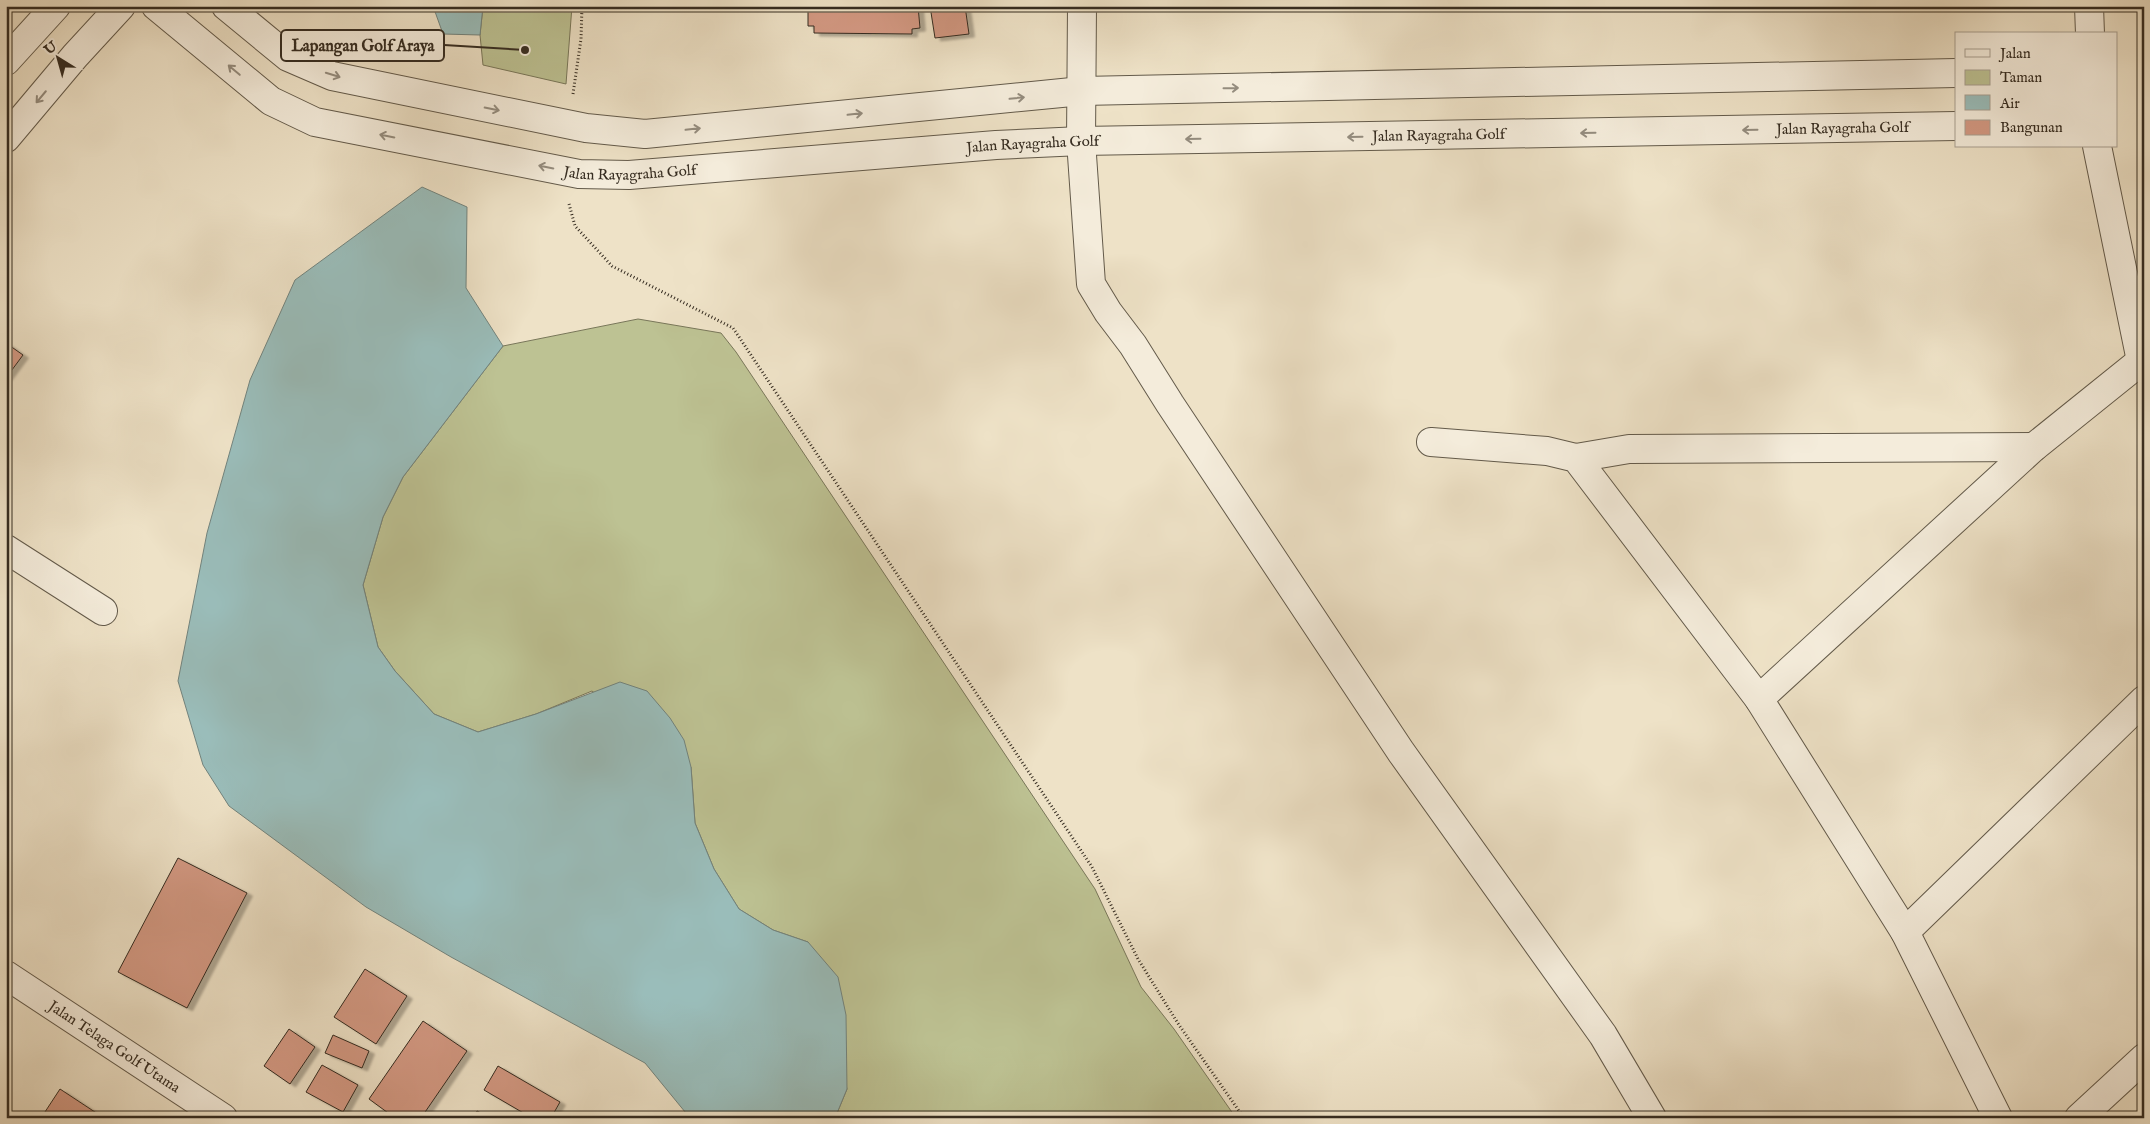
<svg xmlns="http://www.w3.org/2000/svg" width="2150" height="1124" viewBox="0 0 2150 1124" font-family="'IM FELL English',serif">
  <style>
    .green { fill: #bdc293; stroke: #79775a }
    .water { fill: #9abdba; stroke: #72837d }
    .building { fill: #d39983; stroke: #352c21; filter: url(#shadow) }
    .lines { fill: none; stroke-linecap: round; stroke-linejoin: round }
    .minor-casing { stroke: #635a4a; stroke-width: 30 }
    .path { stroke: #352c21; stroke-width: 3; stroke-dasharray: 1 2.5; stroke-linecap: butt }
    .minor { stroke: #f4ecdb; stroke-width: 28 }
    .oneway { stroke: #948c7e }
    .labels { text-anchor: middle; stroke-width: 4.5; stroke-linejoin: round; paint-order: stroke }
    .street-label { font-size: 15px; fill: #352c21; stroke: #f4ecdb }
    .leader { fill: none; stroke: #352c21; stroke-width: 2 }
    .callout-dot { fill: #352c21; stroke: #f4ecdb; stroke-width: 2 }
    .callout { fill: #f4ecdb; stroke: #352c21; stroke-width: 2 }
    .callout-label { font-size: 16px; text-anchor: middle; font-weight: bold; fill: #352c21 }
  </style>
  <defs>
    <filter id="shadow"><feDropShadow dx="5.5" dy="3" stdDeviation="1" flood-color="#0004"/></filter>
  </defs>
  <rect width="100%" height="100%" fill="#eee2c7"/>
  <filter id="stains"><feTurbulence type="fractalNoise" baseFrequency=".004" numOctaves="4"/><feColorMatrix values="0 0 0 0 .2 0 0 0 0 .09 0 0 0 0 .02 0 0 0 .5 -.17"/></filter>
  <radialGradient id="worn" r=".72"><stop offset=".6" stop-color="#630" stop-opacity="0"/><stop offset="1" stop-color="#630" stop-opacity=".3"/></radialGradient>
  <g class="green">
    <path d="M483 6H572L566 84 483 65 480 35Z"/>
    <path d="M638 319 721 333 736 352 1095 889 1141 987 1174 1029 1236 1118H835L847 1089 808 942 773 930 739 909 714 869 695 823 691 767 592 691 536 714 478 732 434 714 395 671 378 647 363 585 383 517 403 477 503 346Z"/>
  </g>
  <g class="water">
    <path d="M433 6H483L480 35 443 34Z"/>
    <path d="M422 187 467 207 466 288 503 346 403 477 383 517 363 585 378 647 395 671 434 714 478 732 536 714 620 682 647 691 670 718 684 740 691 767 695 823 714 869 739 909 773 930 808 942 838 977 846 1015 847 1089 835 1118H690L645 1063 451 957 366 907 229 806 203 765 178 681 207 533 250 380 295 280Z"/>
  </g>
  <g class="building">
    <path d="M808 6H918L920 28 912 29V34L814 33V26H808Z"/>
    <path d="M930 6H965L969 34 935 38Z"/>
    <path d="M6 343 23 355 6 378Z"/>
    <path d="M178 858 247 893 187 1008 118 972Z"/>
    <path d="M365 969 407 996 376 1044 334 1017Z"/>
    <path d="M423 1021 467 1051 421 1118H395L369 1099Z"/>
    <path d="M289 1029 315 1047 290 1084 264 1066Z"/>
    <path d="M333 1035 369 1051 362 1068 325 1053Z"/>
    <path d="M322 1065 358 1085 343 1112 306 1092Z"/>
    <path d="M498 1066 560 1102 551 1118H532L484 1090Z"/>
    <path d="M60 1089 104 1118H41Z"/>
    <path d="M477 1111 491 1118H473Z"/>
  </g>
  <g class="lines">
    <g class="minor-casing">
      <g id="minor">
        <path id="s1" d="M156 6 271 101 315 122 579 174 629 175 996 145 1081 141 1956 126"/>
        <path d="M226 6 288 57 332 76 586 128 645 134 1082 91 1956 73"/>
        <path d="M1082 6 1081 141 1091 284 1108 312 1133 345 1170 404 1401 752 1603 1035 1652 1118"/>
        <path d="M2089 6 2090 34"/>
        <path d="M6 61 56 6"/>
        <path d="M6 138 75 56 121 6"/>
        <path d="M2097 146 2141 361 2144 363"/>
        <path d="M1431 442 1547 451 1576 458 1759 699 1905 932 1998 1118"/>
        <path d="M1576 458 1629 449 2034 447"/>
        <path d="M6 549 103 611"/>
        <path d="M1759 699 2034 447 2141 361"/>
        <path d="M1905 932 2144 700"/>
        <path id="s2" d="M6 975 223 1118"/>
        <path d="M2079 1118 2144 1058"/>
      </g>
    </g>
    <g class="path">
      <path d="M573 94 581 39 582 6"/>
      <path d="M569 204 575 226 612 266 733 328 1092 867 1138 959 1179 1025 1244 1118"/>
    </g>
    <use href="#minor" class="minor"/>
  </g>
  <defs><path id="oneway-shaft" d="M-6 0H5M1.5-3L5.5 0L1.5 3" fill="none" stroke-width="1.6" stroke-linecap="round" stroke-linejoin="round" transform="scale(1.25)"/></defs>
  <g class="oneway">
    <use href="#oneway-shaft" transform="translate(234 70) rotate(-140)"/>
    <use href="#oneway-shaft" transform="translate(333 75) rotate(17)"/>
    <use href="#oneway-shaft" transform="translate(1231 88) rotate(-1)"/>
    <use href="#oneway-shaft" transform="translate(41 97) rotate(130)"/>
    <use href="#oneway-shaft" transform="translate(1017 98) rotate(-6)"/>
    <use href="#oneway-shaft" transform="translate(492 109) rotate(11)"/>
    <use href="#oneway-shaft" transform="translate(855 114) rotate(-6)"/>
    <use href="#oneway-shaft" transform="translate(693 129) rotate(-6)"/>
    <use href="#oneway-shaft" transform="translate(1750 130) rotate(179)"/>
    <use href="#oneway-shaft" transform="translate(1588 133) rotate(179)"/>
    <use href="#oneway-shaft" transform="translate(387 136) rotate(-169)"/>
    <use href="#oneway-shaft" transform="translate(1355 137) rotate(179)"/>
    <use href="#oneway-shaft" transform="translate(1193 139) rotate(179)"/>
    <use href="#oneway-shaft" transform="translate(546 167) rotate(-169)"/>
  </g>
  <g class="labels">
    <g class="street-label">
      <text dy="5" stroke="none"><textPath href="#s1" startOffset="1732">Jalan Rayagraha Golf</textPath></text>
      <text dy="5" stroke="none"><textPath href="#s1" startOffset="1328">Jalan Rayagraha Golf</textPath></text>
      <text dy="5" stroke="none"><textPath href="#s1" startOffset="922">Jalan Rayagraha Golf</textPath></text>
      <text dy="5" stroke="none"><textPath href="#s1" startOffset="518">Jalan Rayagraha Golf</textPath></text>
      <text dy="5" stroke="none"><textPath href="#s2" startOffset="130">Jalan Telaga Golf Utama</textPath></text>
    </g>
  </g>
  <path class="leader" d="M525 50L444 45"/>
  <circle class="callout-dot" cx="525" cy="50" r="5"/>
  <rect class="callout" x="281" y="30" width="163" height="31" rx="5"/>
  <g class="callout-label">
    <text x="363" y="51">Lapangan Golf Araya</text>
  </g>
  <rect width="2150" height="1124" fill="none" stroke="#eee2c7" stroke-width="25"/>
  <rect x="8" y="8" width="2135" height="1109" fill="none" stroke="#352c21" stroke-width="2.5"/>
  <rect x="12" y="12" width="2125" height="1099" fill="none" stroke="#352c21"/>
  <rect x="1955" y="32" width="162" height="115" fill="#f4ecdb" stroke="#a89f91"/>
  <rect x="1965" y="49" width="25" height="8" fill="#f4ecdb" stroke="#a89f91"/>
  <text x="2000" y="58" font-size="15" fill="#352c21">Jalan</text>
  <rect x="1965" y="70" width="25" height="15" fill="#bdc293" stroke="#a89f91"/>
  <text x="2000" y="82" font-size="15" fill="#352c21">Taman</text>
  <rect x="1965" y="95" width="25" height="15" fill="#9abdba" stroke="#a89f91"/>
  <text x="2000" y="108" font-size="15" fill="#352c21">Air</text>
  <rect x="1965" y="120" width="25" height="15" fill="#d39983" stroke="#a89f91"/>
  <text x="2000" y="132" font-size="15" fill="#352c21">Bangunan</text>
  <g transform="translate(58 58) rotate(323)" stroke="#f4ecdb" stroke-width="4" paint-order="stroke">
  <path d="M0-4L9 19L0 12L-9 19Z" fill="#352c21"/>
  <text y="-8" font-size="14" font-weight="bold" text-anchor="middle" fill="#352c21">U</text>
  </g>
  <rect width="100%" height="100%" filter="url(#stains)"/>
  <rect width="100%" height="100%" fill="url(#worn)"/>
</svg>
